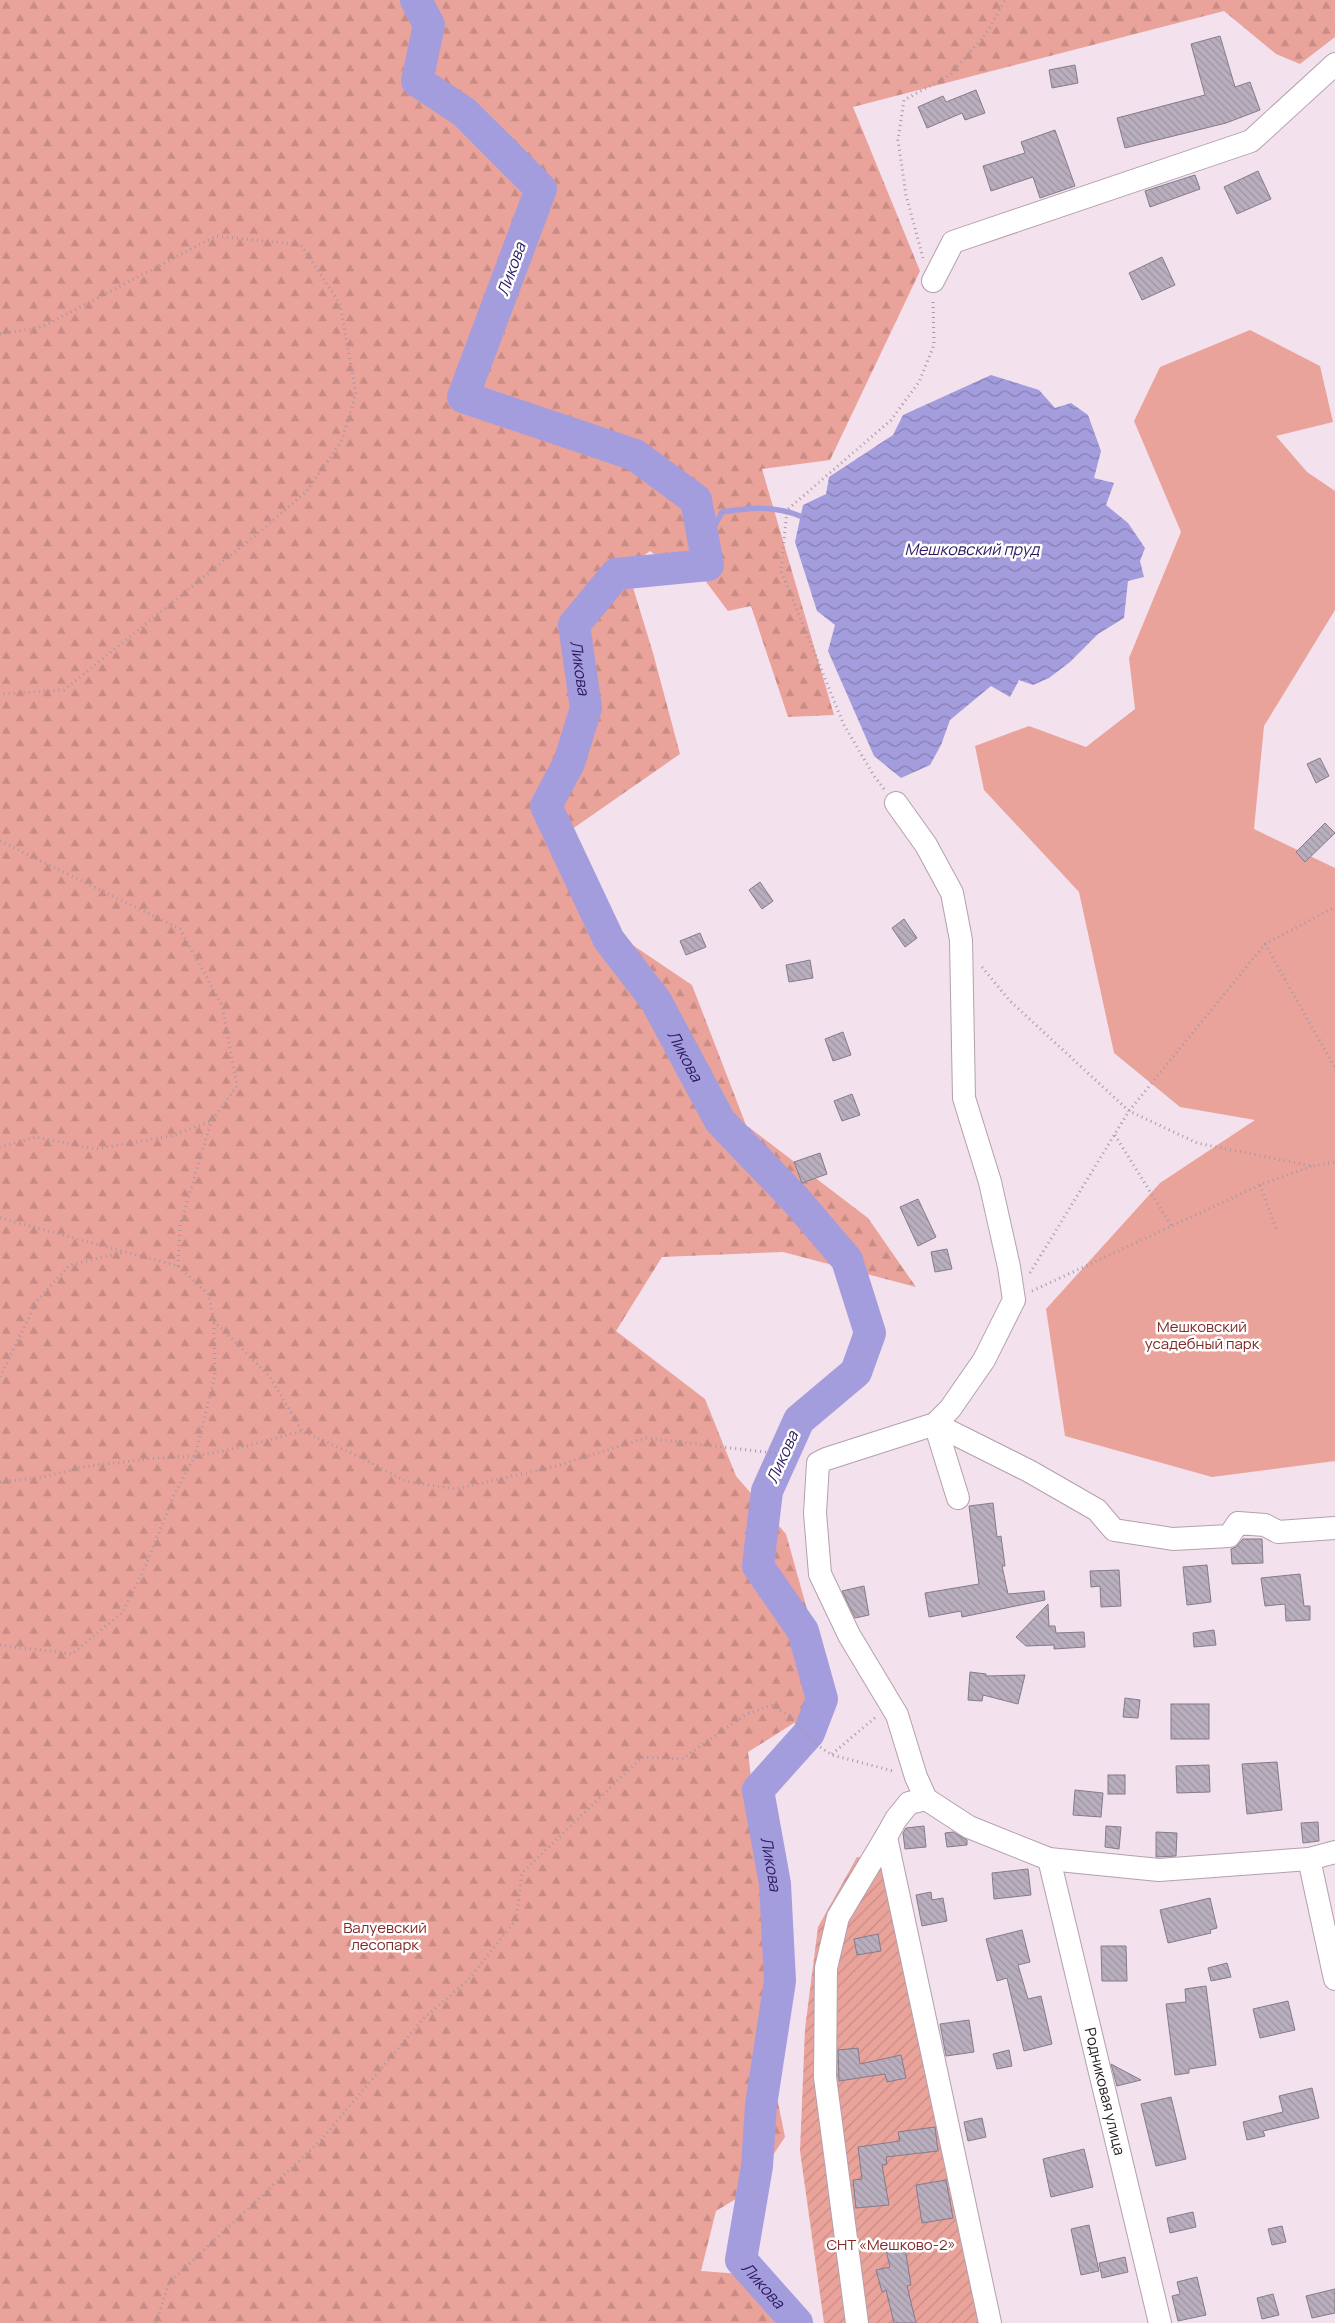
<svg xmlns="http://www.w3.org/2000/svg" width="1335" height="2323" viewBox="0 0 1335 2323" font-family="Manrope,sans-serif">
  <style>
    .forest { fill: url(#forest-firs) }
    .park { fill: #eaa39b }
    .garden { fill: url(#garden-furrows) }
    .water { fill: url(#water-waves) }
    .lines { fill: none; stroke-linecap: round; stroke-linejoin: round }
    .stream { stroke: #a49ddd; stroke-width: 5.5 }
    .river { stroke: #a49ddd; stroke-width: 32 }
    .building { fill: url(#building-back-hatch); stroke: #857b8b }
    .minor-casing { stroke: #b2a1ad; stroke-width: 24 }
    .path { stroke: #a799a3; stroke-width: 3; stroke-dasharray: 1 4; stroke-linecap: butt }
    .minor { stroke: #fff; stroke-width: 22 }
    .labels { text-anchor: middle; stroke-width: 5; stroke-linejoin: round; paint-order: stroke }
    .park-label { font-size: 15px; fill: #812927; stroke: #fff }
    .street-label { font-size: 15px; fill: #1f181d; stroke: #fff }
    .water-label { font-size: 16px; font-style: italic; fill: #2d1963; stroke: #fff }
  </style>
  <defs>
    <pattern id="forest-firs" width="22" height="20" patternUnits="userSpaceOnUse" patternTransform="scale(1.25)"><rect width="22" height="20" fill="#eaa39b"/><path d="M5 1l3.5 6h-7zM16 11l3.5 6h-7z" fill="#c88c85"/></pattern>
    <pattern id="garden-furrows" width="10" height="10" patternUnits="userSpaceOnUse" patternTransform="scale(1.25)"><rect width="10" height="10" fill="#eaa39b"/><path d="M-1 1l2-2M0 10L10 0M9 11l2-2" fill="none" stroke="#c88c85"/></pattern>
    <pattern id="water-waves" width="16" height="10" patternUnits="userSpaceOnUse" patternTransform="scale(1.25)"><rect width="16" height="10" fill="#a49ddd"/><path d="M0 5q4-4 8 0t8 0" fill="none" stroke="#857fb3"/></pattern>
    <pattern id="building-back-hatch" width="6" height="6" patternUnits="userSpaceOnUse" patternTransform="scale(1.25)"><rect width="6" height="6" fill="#b8aebe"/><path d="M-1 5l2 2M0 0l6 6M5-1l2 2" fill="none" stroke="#9e95a3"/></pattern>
  </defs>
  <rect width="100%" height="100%" fill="#f3e1ee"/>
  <path class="forest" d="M0 0H1335V37L1300 64 1276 54 1224 11 853 107 920 271 830 460 762 469 834 715 788 717 751 606 728 611 704 579 685 578 650 551 627 568 653 653 680 754 555 841 594 919 692 985 746 1125 868 1218 916 1287 783 1252 662 1257 616 1331 705 1399 736 1476 786 1534 832 1699 748 1752 757 1828 774 1921 767 2048 785 2137 749 2191 716 2211 701 2271 768 2276 803 2323H0Z"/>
  <path class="park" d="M1250 330 1320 366 1333 422 1276 436 1307 472 1335 491V610L1264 726 1254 829 1335 868V1461L1212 1477 1065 1436 1046 1309 1160 1183 1255 1120 1180 1107 1114 1053 1079 892 984 790 975 746 1029 726 1086 747 1135 709 1129 658 1181 532 1134 421 1160 367Z"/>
  <path class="garden" d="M857 1857 889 1860 985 2323H824L800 2151 805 2029 818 1927Z"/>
  <path class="water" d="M991 375 1039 390 1055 408 1071 403 1088 415 1101 451 1094 478 1114 483 1106 505 1128 523 1145 548 1140 561 1144 577 1128 581 1124 618 1098 634 1070 662 1049 678 1033 685 1019 680 1010 697 991 686 950 720 941 745 930 765 901 778 874 756 828 651 835 625 817 611 795 542 803 505 826 494 829 477 893 435 903 415Z"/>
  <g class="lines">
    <path class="stream" d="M705 544 722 512C750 508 774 505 800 516"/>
    <path class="river" id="s1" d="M416 0 429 25 417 81 464 112 541 189 463 397 635 455 696 500 708 565 616 574 574 625 586 708 569 763 546 806 609 940 656 1001 720 1121 796 1200 847 1260 870 1333 856 1372 799 1420 767 1491 758 1566 803 1631 822 1699 809 1733 758 1790 775 1884 780 1981 761 2105 757 2166 741 2260 797 2323"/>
  </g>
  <g class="building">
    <path d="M1220 36 1235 87 1250 82 1260 110 1226 123 1125 148 1117 118 1205 95 1191 44Z"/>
    <path d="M1075 65 1078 83 1052 88 1049 70Z"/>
    <path d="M976 90 985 113 965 120 962 113 927 128 918 107 943 96 946 102Z"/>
    <path d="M1055 130 1075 186 1040 198 1033 177 991 191 983 166 1025 153 1021 142Z"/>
    <path d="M1258 171 1271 199 1237 214 1224 187Z"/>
    <path d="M1195 175 1200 189 1150 207 1145 191Z"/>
    <path d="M1162 257 1175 285 1142 300 1129 273Z"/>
    <path d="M1320 758 1329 776 1316 783 1307 764Z"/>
    <path d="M1325 823 1335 833 1305 862 1296 852Z"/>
    <path d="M760 882 773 901 762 909 749 890Z"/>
    <path d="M904 919 917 938 905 947 892 928Z"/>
    <path d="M700 933 706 947 686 955 680 941Z"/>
    <path d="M810 960 813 978 789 982 786 965Z"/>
    <path d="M843 1032 851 1055 833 1061 825 1039Z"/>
    <path d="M852 1094 860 1115 842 1121 834 1101Z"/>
    <path d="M820 1153 827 1174 802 1183 794 1162Z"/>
    <path d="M918 1199 936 1237 918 1246 900 1207Z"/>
    <path d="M947 1249 952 1269 935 1272 931 1252Z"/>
    <path d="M993 1503 997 1537 1001 1536 1005 1566H1002L1008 1594 1044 1591 1045 1600 962 1617 961 1611 929 1617 925 1593 979 1584 969 1506Z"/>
    <path d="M1243 1539H1262L1263 1563 1232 1564 1231 1549 1236 1547Z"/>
    <path d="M1207 1565 1211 1602 1187 1605 1183 1567Z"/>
    <path d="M1119 1570 1121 1606 1101 1607 1100 1586 1091 1587 1090 1571Z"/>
    <path d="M1300 1574 1304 1606H1310V1620L1286 1621 1285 1604 1265 1606 1261 1578Z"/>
    <path d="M864 1586 869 1615 855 1618 842 1591Z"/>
    <path d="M1048 1604 1049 1626H1055L1056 1633 1084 1632 1085 1647 1054 1649V1645L1026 1646 1016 1637Z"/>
    <path d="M1214 1630 1216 1645 1194 1647 1193 1633Z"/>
    <path d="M970 1672 986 1674V1676L1025 1675 1018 1704 983 1695 982 1701 968 1700Z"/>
    <path d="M1125 1698 1140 1700 1138 1718 1123 1717Z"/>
    <rect x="1171" y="1704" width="38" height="35"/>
    <path d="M1277 1762 1282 1810 1247 1814 1242 1764Z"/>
    <path d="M1209 1765 1210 1792 1177 1793 1176 1766Z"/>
    <rect x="1108" y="1775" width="17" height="19"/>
    <path d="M1075 1790 1103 1793 1101 1817 1073 1815Z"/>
    <path d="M1318 1822 1319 1841 1303 1843 1301 1823Z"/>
    <path d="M924 1826 926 1847 905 1849 903 1833 906 1828Z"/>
    <path d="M1106 1826 1121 1827 1119 1849 1105 1847Z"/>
    <path d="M953 1832 967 1840V1845L947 1847 945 1833Z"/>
    <path d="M1156 1832 1177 1833 1176 1856 1156 1857Z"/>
    <path d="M1028 1869 1031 1895 994 1899 992 1873Z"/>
    <path d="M931 1892 932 1900 943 1898 947 1921 922 1926 916 1895Z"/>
    <path d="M1210 1898 1217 1928 1210 1930 1211 1933 1168 1943 1160 1910Z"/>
    <path d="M1022 1930 1030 1962 1018 1965 1028 1999 1041 1996 1052 2044 1024 2051 1007 1978 997 1981 986 1939Z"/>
    <path d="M878 1934 881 1951 857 1955 854 1939Z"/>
    <path d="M1101 1946H1126L1127 1981H1102Z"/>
    <path d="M1227 1963 1231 1977 1211 1981 1208 1968Z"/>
    <path d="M1206 1986 1216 2065 1189 2069V2073L1175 2075 1166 2004 1186 2002 1185 1989Z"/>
    <path d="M1288 2001 1295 2030 1260 2038 1253 2009Z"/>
    <path d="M969 2020 974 2052 946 2056 940 2024Z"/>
    <path d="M858 2048 860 2064 901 2055 906 2078 887 2082 885 2074 839 2081 838 2050Z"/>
    <path d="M1009 2050 1012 2066 997 2069 993 2054Z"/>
    <path d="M1111 2064 1141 2080 1117 2086Z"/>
    <path d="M1312 2088 1319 2118 1263 2131 1265 2136 1247 2140 1243 2122 1283 2112 1279 2096Z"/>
    <path d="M1171 2097 1186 2159 1156 2166 1141 2104Z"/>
    <path d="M982 2118 986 2137 968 2141 964 2122Z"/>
    <path d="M935 2127 938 2151 886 2157 887 2164 882 2165 889 2205 856 2208 853 2180 862 2179 858 2147 900 2141 898 2132Z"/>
    <path d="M1084 2149 1093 2187 1051 2197 1043 2159Z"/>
    <path d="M946 2180 953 2218 922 2223 916 2185Z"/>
    <path d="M1193 2212 1196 2227 1170 2233 1167 2218Z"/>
    <path d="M1089 2225 1099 2271 1081 2275 1071 2229Z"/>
    <path d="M1282 2226 1286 2242 1272 2245 1268 2229Z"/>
    <path d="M904 2242 911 2285 907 2286 916 2323H894L886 2290 882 2292 876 2270 890 2267 885 2246Z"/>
    <path d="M1125 2257 1128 2272 1102 2278 1099 2263Z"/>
    <path d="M1197 2277 1206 2315 1178 2321 1172 2296 1180 2294 1177 2282Z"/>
    <path d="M1335 2289V2313L1312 2318 1306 2296Z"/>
    <path d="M1273 2294 1279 2315 1262 2319 1257 2298Z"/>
  </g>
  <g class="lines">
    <g class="minor-casing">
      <g id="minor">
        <path d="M933 281 953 242 1251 141 1335 64"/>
        <path d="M896 803 926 845 952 893 961 940 964 1098 990 1182 1009 1267 1014 1300 984 1360 950 1409 935 1424 826 1459 818 1463 815 1513 820 1574 849 1635 897 1715 916 1777 926 1799 969 1827 1049 1859 1159 1870 1309 1859 1335 1852"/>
        <path d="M935 1424 1029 1471 1097 1510 1114 1530 1173 1539 1229 1536 1238 1523 1265 1525 1278 1532 1335 1528"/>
        <path d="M935 1424 958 1498"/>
        <path d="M926 1799 909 1803 896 1819 886 1837 990 2323"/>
        <path id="s2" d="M1049 1859 1160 2323"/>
        <path d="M1309 1859 1335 1979"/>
        <path d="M857 2323 825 2077 826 1968 838 1917 886 1837"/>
      </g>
    </g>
    <g class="path">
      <path d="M923 258 906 195 898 140 904 100 950 75 988 31 1005 0"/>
      <path d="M0 334 42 327 216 236 301 245 340 304 356 394 341 442 306 492 262 530 64 690 0 694"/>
      <path d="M884 789 874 776 844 725 781 571 787 510 891 420 919 382 934 345 933 300"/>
      <path d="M0 841 180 929 222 1005 237 1086 211 1121 171 1136 95 1149 36 1137 0 1147"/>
      <path d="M1265 944 1335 1068"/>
      <path d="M982 967 1010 1001 1129 1111 1197 1143 1312 1166 1335 1162"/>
      <path d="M1115 1135 1172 1227"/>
      <path d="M1260 1185 1277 1231"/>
      <path d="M0 1218 178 1266 208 1294 214 1320 215 1375 195 1456 174 1495 146 1565 123 1612 72 1654 0 1645"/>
      <path d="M178 1266 180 1225 211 1122"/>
      <path d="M1030 1273 1129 1111 1265 944 1335 907"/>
      <path d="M1032 1291 1260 1185 1312 1166"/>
      <path d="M214 1321 270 1377 302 1431"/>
      <path d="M0 1377 38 1299 70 1265 125 1252"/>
      <path d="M0 1482 44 1477 82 1467 157 1458 195 1456 243 1447 302 1431 360 1457 405 1481 456 1489 556 1466 646 1438 799 1456"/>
      <path d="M832 1754 877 1716"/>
      <path d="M156 2323 169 2283 321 2140 423 2019 468 1980 516 1920 522 1873 642 1757 682 1759 745 1715 771 1705 789 1715 817 1745 832 1755 893 1771"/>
    </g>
    <use href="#minor" class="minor"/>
  </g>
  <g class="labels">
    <g class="park-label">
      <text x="1202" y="1332">Мешковский<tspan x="1202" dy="17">усадебный парк</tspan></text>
      <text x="385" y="1933">Валуевский<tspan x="385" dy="17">лесопарк</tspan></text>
      <text x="891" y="2250">СНТ «Мешково-2»</text>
    </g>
    <g class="street-label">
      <text dy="5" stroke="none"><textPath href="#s2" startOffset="239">Родниковая улица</textPath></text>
    </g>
    <g class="water-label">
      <text transform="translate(511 269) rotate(-70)" y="6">Ликова</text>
      <text x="972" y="555">Мешковский пруд</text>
      <text dy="6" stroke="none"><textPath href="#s1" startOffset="998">Ликова</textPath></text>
      <text dy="6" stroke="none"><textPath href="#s1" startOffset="1432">Ликова</textPath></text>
      <text transform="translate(782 1457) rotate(-66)" y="6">Ликова</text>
      <text dy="6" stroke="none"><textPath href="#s1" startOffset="2378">Ликова</textPath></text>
      <text dy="6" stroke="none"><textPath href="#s1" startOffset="2811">Ликова</textPath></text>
    </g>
  </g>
</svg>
